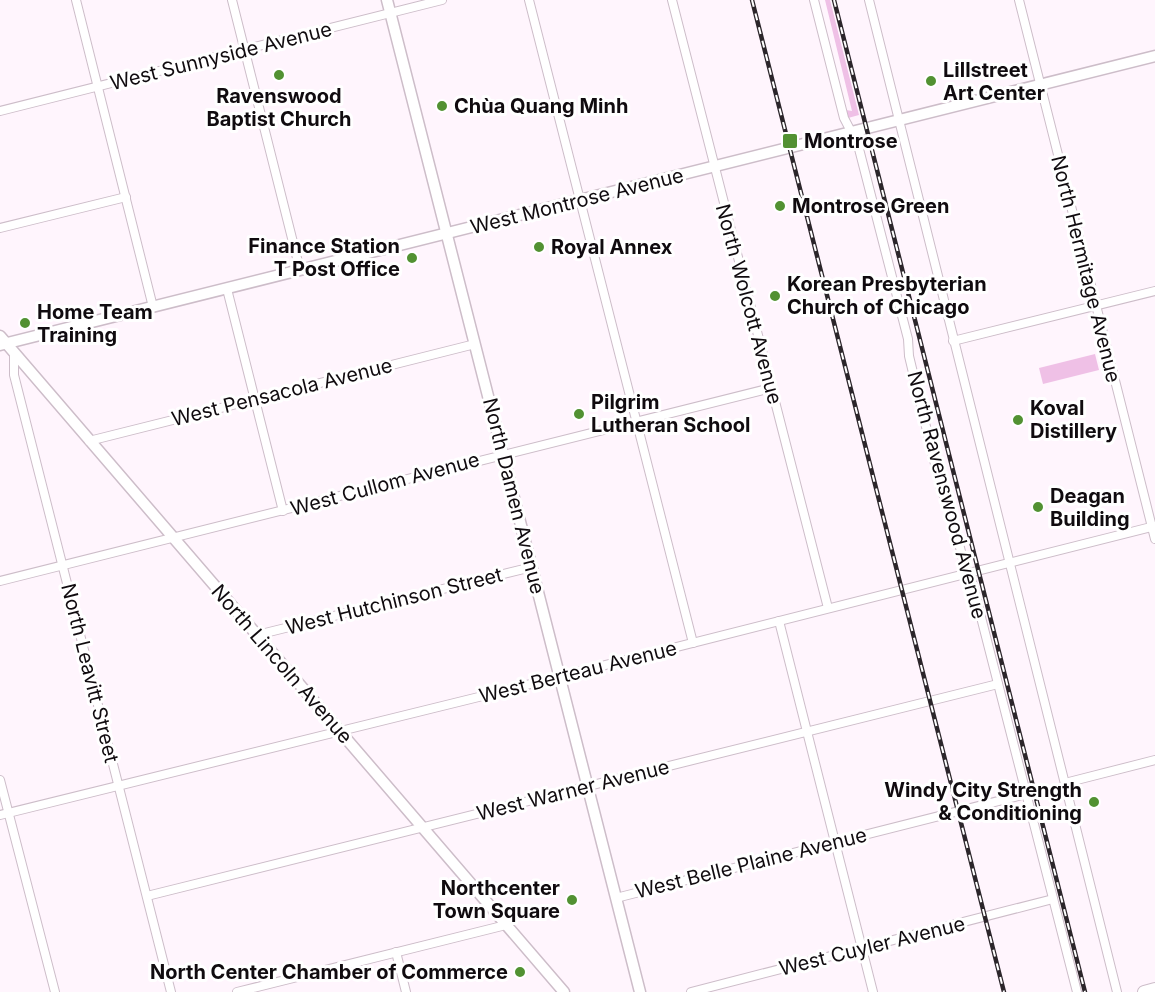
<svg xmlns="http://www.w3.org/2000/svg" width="1155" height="992" viewBox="0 0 1155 992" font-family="Inter,sans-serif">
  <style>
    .green { fill: #efc0e6 }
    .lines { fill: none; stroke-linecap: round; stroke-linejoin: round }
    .street-casing { stroke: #cdbdc9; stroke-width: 10 }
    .secondary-casing { stroke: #cdbdc9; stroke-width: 13 }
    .primary-casing { stroke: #cdbdc9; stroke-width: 14 }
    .street { stroke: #fff; stroke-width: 8 }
    .secondary { stroke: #fff; stroke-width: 10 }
    .primary { stroke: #fff; stroke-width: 12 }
    .rail-casing { stroke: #2c262b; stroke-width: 4.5 }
    .rail { stroke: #fff; stroke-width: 2; stroke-dasharray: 7; stroke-linecap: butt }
    .poi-dot { fill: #529132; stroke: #fff; stroke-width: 2 }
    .labels { text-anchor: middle; stroke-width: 6; stroke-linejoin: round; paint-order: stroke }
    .street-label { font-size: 20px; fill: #100b0f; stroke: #fff }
    .poi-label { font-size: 20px; font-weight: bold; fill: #100b0f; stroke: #fff; text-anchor: start }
  </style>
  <rect width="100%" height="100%" fill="#fff5fd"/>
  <g class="green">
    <path d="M825 0H830L859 115 848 118 846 110 852 111Z"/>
    <path d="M1095 354 1099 370 1043 384 1039 368Z"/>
  </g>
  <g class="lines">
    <g class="street-casing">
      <g id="street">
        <path d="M76 0 153 307"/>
        <path d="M232 0 300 270"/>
        <path d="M529 0 693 643"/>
        <path d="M672 0 828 608"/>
        <path d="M814 0 844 118 858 145 908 339 909 356 941 489 951 513 964 563 972 582 1077 992"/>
        <path d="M869 0 1117 992"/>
        <path d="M1019 0 1155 539"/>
        <path d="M0 111 442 0"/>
        <path d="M0 228 126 197"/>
        <path d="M227 289 283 511"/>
        <path d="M953 341 1155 291"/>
        <path d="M14 353V375L171 992"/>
        <path d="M89 441 475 344"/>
        <path d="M0 581 771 388"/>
        <path d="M779 621 873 992"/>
        <path d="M257 635 532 567"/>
        <path d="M0 780 55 992"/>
        <path d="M1065 783 1155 760"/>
        <path d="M0 815 503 691 1155 526"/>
        <path d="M147 896 998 684"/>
        <path d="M616 898 1026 794"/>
        <path d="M396 952 406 992"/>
        <path d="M237 992 506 925"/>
        <path d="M691 992 1053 899"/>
      </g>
    </g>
    <g class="secondary-casing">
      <g id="secondary">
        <path d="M387 0 640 992"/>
        <path d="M0 336 564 992"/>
        <path d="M0 345 1155 56"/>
      </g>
    </g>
    <g class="primary-casing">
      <path id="primary" d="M1144 992 1155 989"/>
    </g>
    <use href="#street" class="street"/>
    <use href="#secondary" class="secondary"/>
    <use href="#primary" class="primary"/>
    <g class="rail-casing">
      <g id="rail">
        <path d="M752 0 1004 992"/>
        <path d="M834 0 1085 992"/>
      </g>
    </g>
    <use href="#rail" class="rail"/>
  </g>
  <g class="poi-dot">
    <circle cx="279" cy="75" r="6"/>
    <circle cx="931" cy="81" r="6"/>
    <circle cx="442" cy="106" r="6"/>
    <rect x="782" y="133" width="16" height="16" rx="3"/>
    <circle cx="780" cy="206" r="6"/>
    <circle cx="539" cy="247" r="6"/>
    <circle cx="412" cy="258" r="6"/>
    <circle cx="775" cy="296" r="6"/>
    <circle cx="25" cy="323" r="6"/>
    <circle cx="579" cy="414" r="6"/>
    <circle cx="1018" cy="420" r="6"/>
    <circle cx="1038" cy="507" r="6"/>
    <circle cx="1094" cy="802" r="6"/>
    <circle cx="572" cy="900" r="6"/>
    <circle cx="520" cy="972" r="6"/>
  </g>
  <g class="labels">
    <g class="street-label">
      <text transform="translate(221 56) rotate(-14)" y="7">West Sunnyside Avenue</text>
      <text transform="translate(577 201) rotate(-14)" y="7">West Montrose Avenue</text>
      <text transform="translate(1086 269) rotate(76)" y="7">North Hermitage Avenue</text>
      <text transform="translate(749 304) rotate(75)" y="7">North Wolcott Avenue</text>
      <text transform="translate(282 392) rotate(-14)" y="7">West Pensacola Avenue</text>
      <text transform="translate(385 484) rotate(-15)" y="7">West Cullom Avenue</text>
      <text transform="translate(947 495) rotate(75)" y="7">North Ravenswood Avenue</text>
      <text transform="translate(514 496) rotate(76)" y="7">North Damen Avenue</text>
      <text transform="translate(394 601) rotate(-14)" y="7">West Hutchinson Street</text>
      <text transform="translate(282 664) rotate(49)" y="7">North Lincoln Avenue</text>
      <text transform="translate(578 672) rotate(-14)" y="7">West Berteau Avenue</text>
      <text transform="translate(90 673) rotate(76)" y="7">North Leavitt Street</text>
      <text transform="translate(573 790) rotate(-14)" y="7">West Warner Avenue</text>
      <text transform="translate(751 863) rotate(-14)" y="7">West Belle Plaine Avenue</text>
      <text transform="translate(872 946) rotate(-14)" y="7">West Cuyler Avenue</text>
    </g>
    <g class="poi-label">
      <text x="943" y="77">Lillstreet<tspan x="943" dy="23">Art Center</tspan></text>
      <text x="279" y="103" text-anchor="middle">Ravenswood<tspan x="279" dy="23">Baptist Church</tspan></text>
      <text x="454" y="113">Chùa Quang Minh</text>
      <text x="804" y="148">Montrose</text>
      <text x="792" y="213">Montrose Green</text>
      <text x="400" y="253" text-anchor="end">Finance Station<tspan x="400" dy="23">T Post Office</tspan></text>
      <text x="551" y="254">Royal Annex</text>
      <text x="787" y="291">Korean Presbyterian<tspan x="787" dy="23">Church of Chicago</tspan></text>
      <text x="37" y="319">Home Team<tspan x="37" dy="23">Training</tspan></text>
      <text x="591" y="409">Pilgrim<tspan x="591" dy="23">Lutheran School</tspan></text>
      <text x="1030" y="415">Koval<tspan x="1030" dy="23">Distillery</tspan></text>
      <text x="1050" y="503">Deagan<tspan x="1050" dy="23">Building</tspan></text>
      <text x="1082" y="797" text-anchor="end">Windy City Strength<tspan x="1082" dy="23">&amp; Conditioning</tspan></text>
      <text x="560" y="895" text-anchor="end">Northcenter<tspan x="560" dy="23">Town Square</tspan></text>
      <text x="508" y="979" text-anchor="end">North Center Chamber of Commerce</text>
    </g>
  </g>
</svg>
